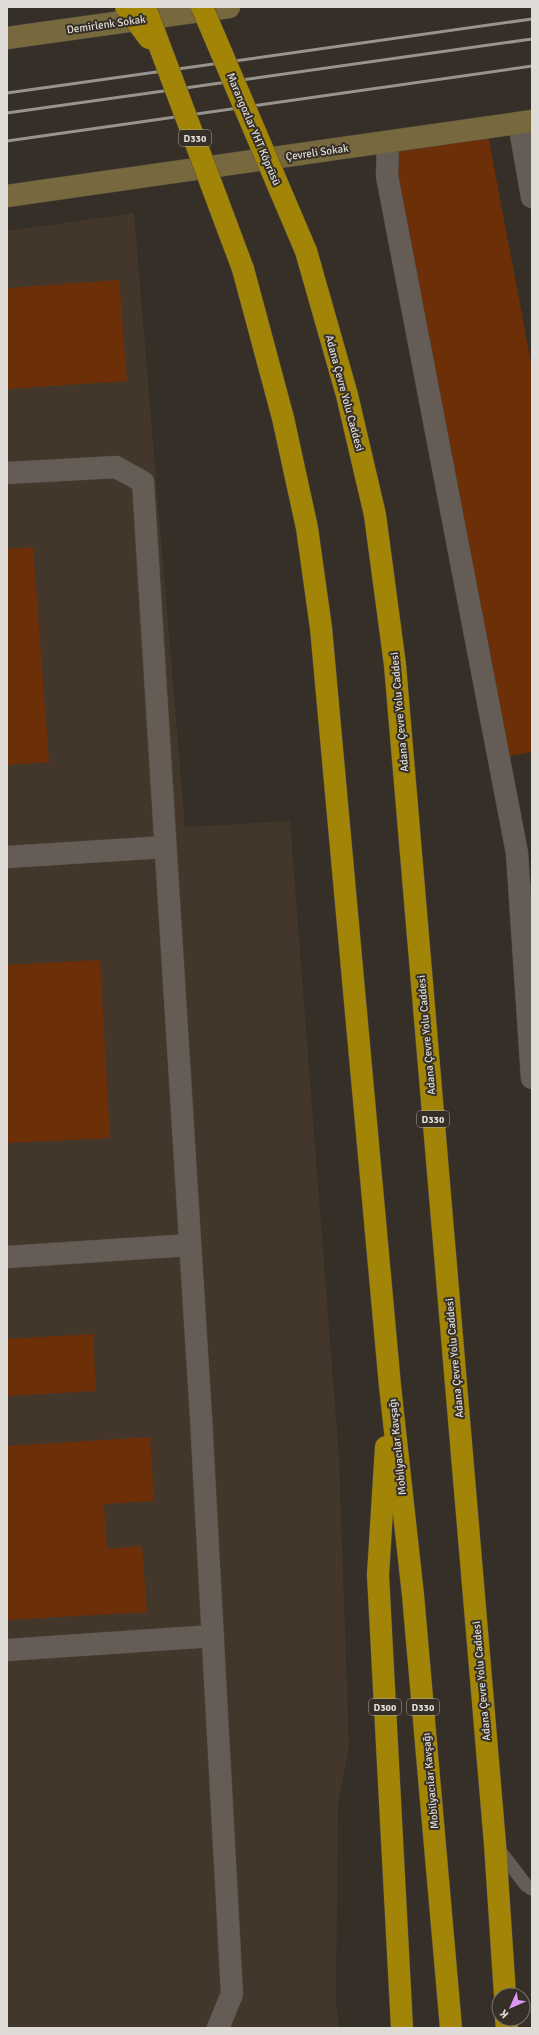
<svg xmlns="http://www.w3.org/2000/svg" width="539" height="2035" viewBox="0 0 539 2035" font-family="Signika,sans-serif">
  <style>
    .built { fill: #42372a }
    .building { fill: #6d2f08 }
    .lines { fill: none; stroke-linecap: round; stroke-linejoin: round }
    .lane-casing { stroke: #4f4a43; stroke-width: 14 }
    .street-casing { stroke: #4f4a43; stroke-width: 23 }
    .secondary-casing { stroke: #4f4a43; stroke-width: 23 }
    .highway-casing { stroke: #4f4a43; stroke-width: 23 }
    .lane { stroke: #655d55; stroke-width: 13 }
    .street { stroke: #655d55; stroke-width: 22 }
    .secondary { stroke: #77693d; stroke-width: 22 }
    .highway { stroke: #a28406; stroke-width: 22 }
    .rail { stroke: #98938d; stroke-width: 3 }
    .highway-bridge-casing { stroke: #4f4a43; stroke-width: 23; stroke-linecap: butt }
    .highway-bridge { stroke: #a28406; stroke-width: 22 }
    .labels { text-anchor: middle; stroke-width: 4; stroke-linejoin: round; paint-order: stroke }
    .shield { fill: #352f27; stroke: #aca7a2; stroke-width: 1 }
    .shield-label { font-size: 10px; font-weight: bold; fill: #dfdbd6 }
    .street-label { font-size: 11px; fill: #dfdbd6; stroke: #352f27 }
  </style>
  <rect width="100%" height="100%" fill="#352f27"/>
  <path class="built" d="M134 213 185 827 290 821 339 1456 349 1746 338 1803 336 1999 339 2028H7V231Z"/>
  <g class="building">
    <path d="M488 135 532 368V752L504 757 389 153Z"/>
    <path d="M119 280 127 381 7 389V288Z"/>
    <path d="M33 547 49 762 7 765V549Z"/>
    <path d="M100 960 110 1138 7 1143V965Z"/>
    <path d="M93 1334 96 1391 7 1396V1339Z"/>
    <path d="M150 1437 154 1501 104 1504 107 1549 142 1546 147 1612 7 1620V1446Z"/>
  </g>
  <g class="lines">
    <g class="lane-casing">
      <path id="lane" d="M496 1846 526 1885 532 1889"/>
    </g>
    <g class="street-casing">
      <g id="street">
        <path d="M519 123 532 197"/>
        <path d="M388 142 387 176 517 853 532 1078"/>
        <path d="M7 473 116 467 143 482 201 1418 232 1994 218 2028"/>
        <path d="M7 857 165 847"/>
        <path d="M7 1257 190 1245"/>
        <path d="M7 1650 213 1636"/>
      </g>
    </g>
    <g class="secondary-casing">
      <g id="secondary">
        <path d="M7 38 229 7"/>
        <path d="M7 196 532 121"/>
      </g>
    </g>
    <g class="highway-casing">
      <g id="highway">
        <path d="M306 251 347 395 375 515 395 665 495 1844 505 1995"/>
        <path d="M243 269 283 418 307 528 321 628 390 1386 413 1595 451 2028"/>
        <path d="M386 1447 378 1575 402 2028"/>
        <path d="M506 2019 507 2028"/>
      </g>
    </g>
    <use href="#lane" class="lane"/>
    <use href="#street" class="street"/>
    <use href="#secondary" class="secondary"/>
    <use href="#highway" class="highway"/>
    <g class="rail">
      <path d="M7 93 532 19"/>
      <path d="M7 113 532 39"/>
      <path d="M7 141 532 66"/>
    </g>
    <g class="highway-bridge-casing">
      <g id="highway-bridge">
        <path d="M126 7 149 38"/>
        <path d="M145 7 243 269"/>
        <path d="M202 7 306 251"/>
      </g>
    </g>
    <use href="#highway-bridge" class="highway-bridge"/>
  </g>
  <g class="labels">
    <g class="shield">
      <rect x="179" y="130" width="32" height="16" rx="3"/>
      <rect x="417" y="1111" width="32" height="16" rx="3"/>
      <rect x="369" y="1699" width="32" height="16" rx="3"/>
      <rect x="407" y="1699" width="32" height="16" rx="3"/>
    </g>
    <g class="shield-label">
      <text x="195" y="142">D330</text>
      <text x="433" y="1123">D330</text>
      <text x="385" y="1711">D300</text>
      <text x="423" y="1711">D330</text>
    </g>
    <g class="street-label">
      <text transform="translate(106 24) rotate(-8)" y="4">Demirlenk Sokak</text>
      <text transform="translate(254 129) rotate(67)" y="4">Marangozlar YHT Köprüsü</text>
      <text transform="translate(317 152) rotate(-8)" y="4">Çevreli Sokak</text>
      <text transform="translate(345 393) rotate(75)" y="4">Adana Çevre Yolu Caddesi</text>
      <text transform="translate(399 712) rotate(-95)" y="4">Adana Çevre Yolu Caddesi</text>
      <text transform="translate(426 1035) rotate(-95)" y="4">Adana Çevre Yolu Caddesi</text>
      <text transform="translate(454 1358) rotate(-95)" y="4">Adana Çevre Yolu Caddesi</text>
      <text transform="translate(397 1447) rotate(-96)" y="4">Mobilyacılar Kavşağı</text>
      <text transform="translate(481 1681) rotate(-95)" y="4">Adana Çevre Yolu Caddesi</text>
      <text transform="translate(430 1781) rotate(-95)" y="4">Mobilyacılar Kavşağı</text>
    </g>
  </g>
  <rect width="539" height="2035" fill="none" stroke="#dfdbd6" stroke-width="16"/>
  <g transform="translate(511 2007) rotate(225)"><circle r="19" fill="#352f27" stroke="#79746d"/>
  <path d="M0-3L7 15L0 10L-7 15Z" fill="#db99f5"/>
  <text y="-6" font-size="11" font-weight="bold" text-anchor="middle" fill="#dfdbd6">K</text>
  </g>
</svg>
